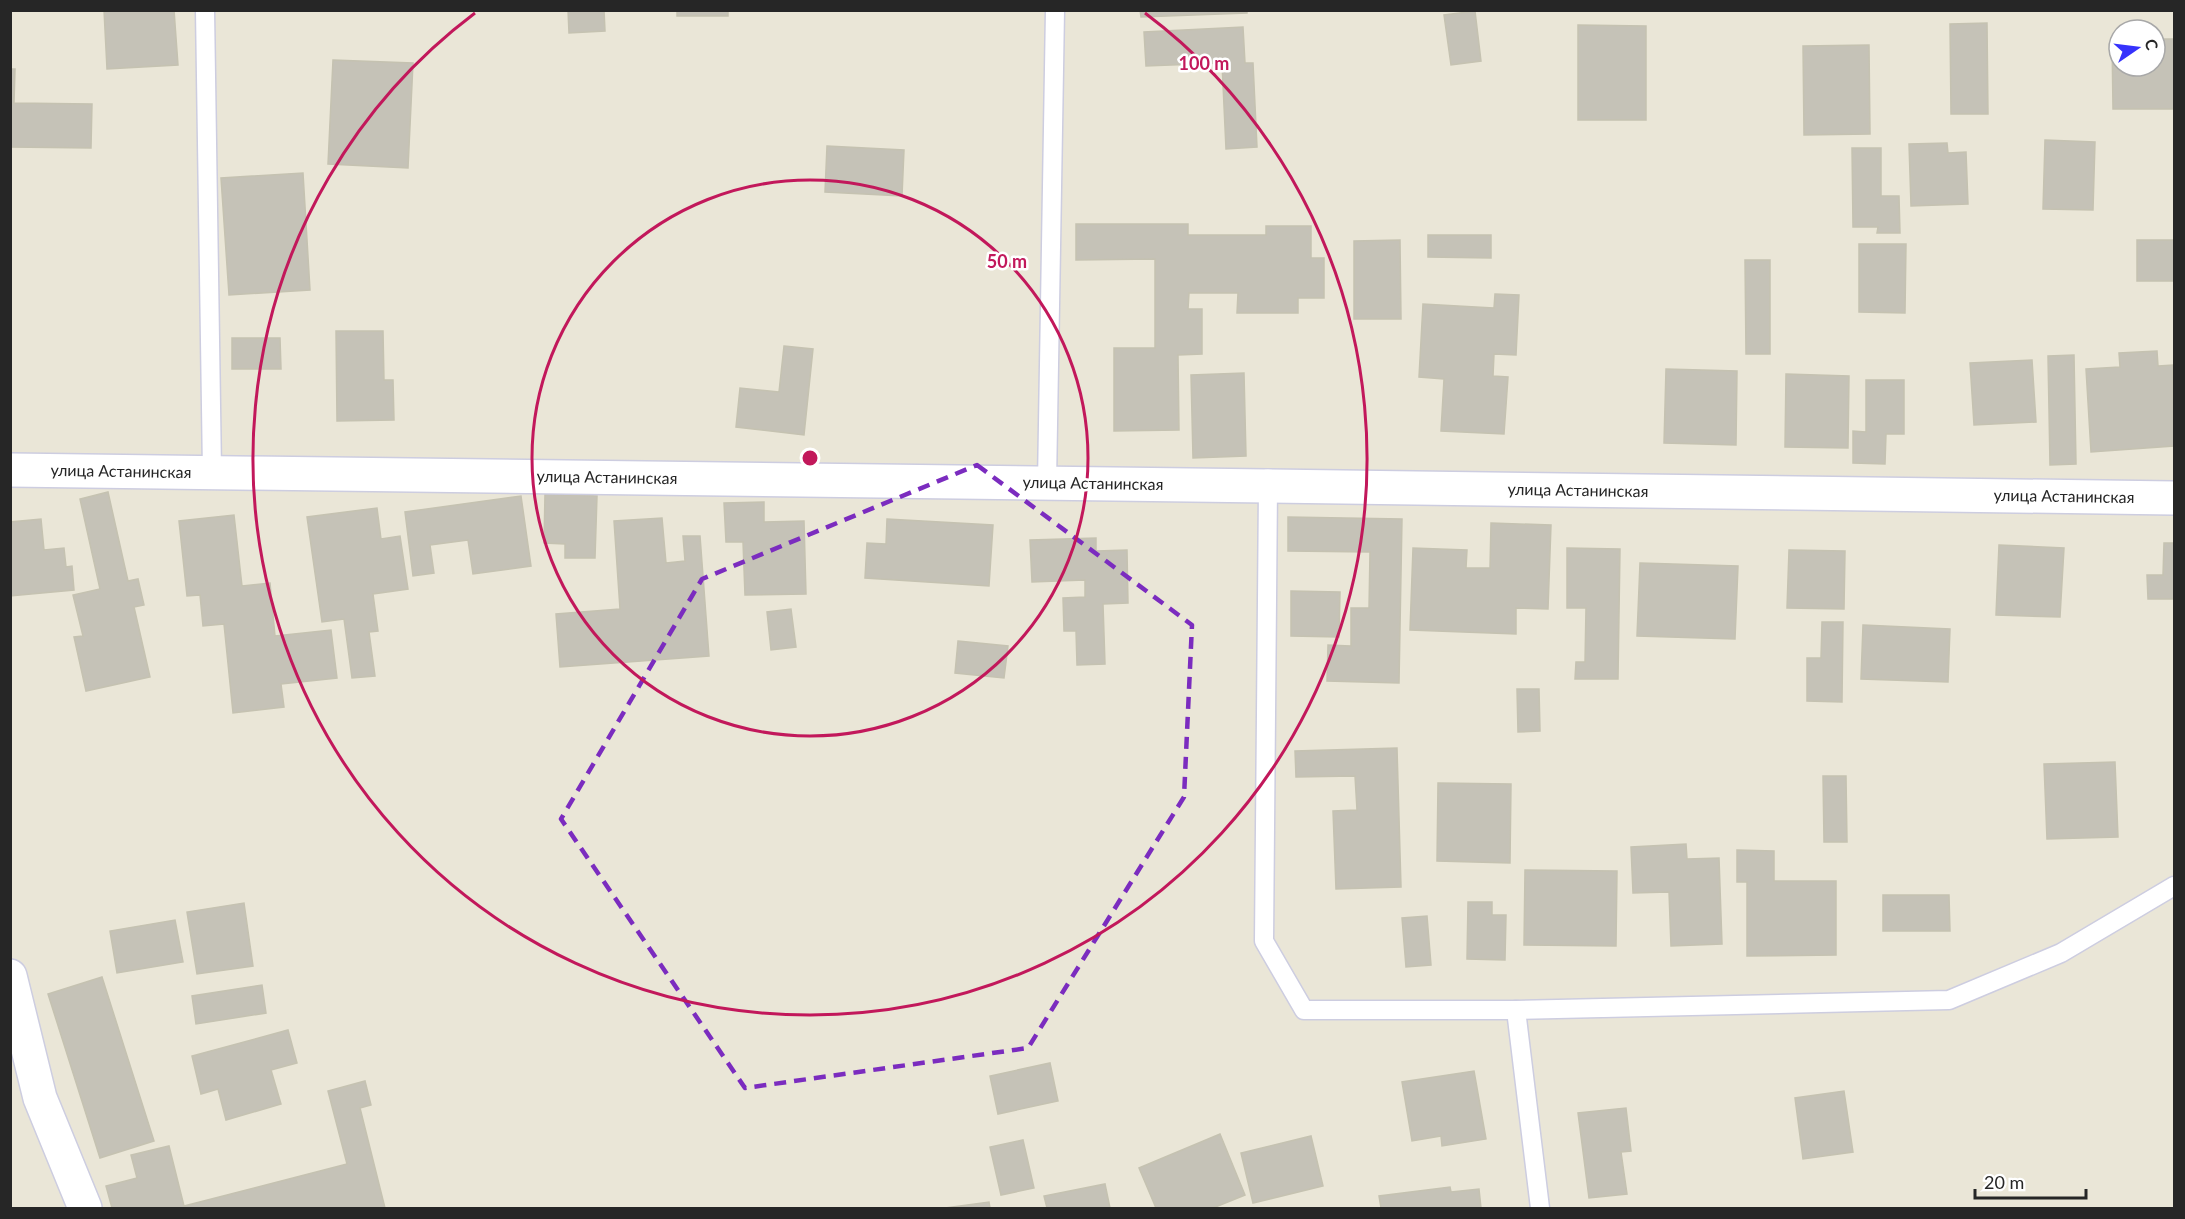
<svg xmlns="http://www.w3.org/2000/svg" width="2185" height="1219" viewBox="0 0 2185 1219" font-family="Lato,sans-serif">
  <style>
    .building { fill: #c5c2b7; stroke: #c5c2b1; stroke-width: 1.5 }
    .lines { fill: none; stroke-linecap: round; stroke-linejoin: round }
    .service-casing { stroke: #cdcde0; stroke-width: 21 }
    .minor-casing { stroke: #cdcde0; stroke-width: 36 }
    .tertiary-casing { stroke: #cdcde0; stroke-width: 36 }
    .service { stroke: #fff; stroke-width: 18 }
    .minor { stroke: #fff; stroke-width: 33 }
    .tertiary { stroke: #fff; stroke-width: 33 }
    .marked { fill: none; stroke: #7b2cbf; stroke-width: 4.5; stroke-dasharray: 12 8; stroke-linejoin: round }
    .ring { fill: none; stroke: #c2185b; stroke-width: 3 }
    .labels { text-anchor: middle; stroke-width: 5; stroke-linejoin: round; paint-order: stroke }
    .street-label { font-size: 16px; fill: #262626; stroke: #fff }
    .centre { fill: #c2185b; stroke: #fff; stroke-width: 3 }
    .ring-label { font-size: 18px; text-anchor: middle; font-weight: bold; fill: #c2185b; stroke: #fff; stroke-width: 5; stroke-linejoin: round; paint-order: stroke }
  </style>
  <rect width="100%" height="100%" fill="#eae6d7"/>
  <g class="building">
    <path d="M104 10H174L178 65 107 69Z"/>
    <path d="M568 10H604L605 31 569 33Z"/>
    <rect x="677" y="10" width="51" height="6"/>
    <path d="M1140 10H1247V13L1141 17Z"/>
    <path d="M1475 11 1481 61 1451 65 1444 15Z"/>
    <path d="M1987 23 1988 114H1951L1950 24Z"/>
    <path d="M1578 25 1646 26V120H1578Z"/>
    <path d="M1243 27 1245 63H1253L1257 147 1226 149 1222 63 1146 66 1144 32Z"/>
    <path d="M2112 39H2119V66H2155V39H2174V109H2113Z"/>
    <path d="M1869 45 1870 134 1804 135 1803 46Z"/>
    <path d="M333 60 413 63 408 168 328 164Z"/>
    <path d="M10 69H15L14 103 92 104 91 148 10 147Z"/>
    <path d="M2045 140 2095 142 2093 210 2043 209Z"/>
    <path d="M1947 143 1948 153 1966 152 1968 204 1911 206 1909 144Z"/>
    <path d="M827 146 904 150 902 196 825 192Z"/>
    <path d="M1852 148H1881V196H1899L1900 233H1877L1878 227H1853Z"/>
    <path d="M303 173 310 290 229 295 221 178Z"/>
    <path d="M1076 224H1188V235H1266V226H1311V258H1324V298H1298V313H1237L1238 293H1189L1188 309H1202V354L1178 355 1179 430 1114 431V348H1155V259L1076 260Z"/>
    <path d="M1428 235H1491V258L1428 257Z"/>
    <path d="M1400 240 1401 319H1354V241Z"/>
    <rect x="2137" y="240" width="37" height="41"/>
    <path d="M1859 244H1906L1905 313 1859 312Z"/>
    <path d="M1745 260H1770V354H1746Z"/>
    <path d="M1495 294 1519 295 1516 355 1494 354 1493 376 1508 377 1504 434 1441 431 1444 379 1419 377 1423 304 1494 308Z"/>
    <path d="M336 331H383L384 380H393L394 420 337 421Z"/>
    <path d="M232 338H280L281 369H232Z"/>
    <path d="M784 346 813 349 804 435 736 427 740 388 779 392Z"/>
    <path d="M2157 351 2158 366 2173 365 2174 446 2091 452 2086 369 2120 367 2119 353Z"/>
    <path d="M2074 355 2076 464 2050 465 2048 356Z"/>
    <path d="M2032 360 2036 422 1974 425 1970 363Z"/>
    <path d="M1666 369 1737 371 1736 445 1664 443Z"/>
    <path d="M1244 373 1246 456 1193 458 1191 375Z"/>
    <path d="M1786 374 1849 376 1848 448 1785 447Z"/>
    <path d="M1866 380H1904V434H1886L1885 464 1853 463V431L1866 432Z"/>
    <path d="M108 492 128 581 138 579 144 605 134 607 150 677 86 691 74 637 83 636 73 595 100 589 80 499Z"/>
    <path d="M545 494 597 496 595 558H565V544L544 543Z"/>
    <path d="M521 496 531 566 473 574 468 540 430 545 434 573 413 576 405 512Z"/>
    <path d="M764 502V522L804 521 806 594 745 595 743 542H726L724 503Z"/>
    <path d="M377 508 381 539 400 536 408 589 373 594 378 631 369 632 375 676 352 678 344 619 322 622 307 517Z"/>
    <path d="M234 515 242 586 270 583 275 636 331 630 337 678 281 684 284 707 233 713 224 624 203 626 200 595 187 596 179 521Z"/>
    <path d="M1288 517 1402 519 1399 683 1327 681 1328 645 1351 646V608H1369L1370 552 1288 551Z"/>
    <path d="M662 518 666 563 685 561 683 536H700L709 656 560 667 556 614 620 609 614 521Z"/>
    <path d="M41 519 44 550 64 548 66 567 72 566 74 590 10 596V522Z"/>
    <path d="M887 519 993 525 989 586 865 578 867 543 886 544Z"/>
    <path d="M1491 523 1551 525 1548 609 1516 608V634L1410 630 1413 548 1467 550 1466 568H1490Z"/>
    <path d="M1096 538V551L1127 550 1128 603 1103 604 1105 664 1077 665 1076 631H1064L1063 598 1085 597V580L1032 582 1030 540Z"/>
    <path d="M2164 543H2174V599H2148L2147 575H2163Z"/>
    <path d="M1999 545 2064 548 2060 617 1996 615Z"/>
    <path d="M1567 548 1620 549 1618 679H1575L1576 662H1585L1586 608H1567Z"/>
    <path d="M1789 550 1845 551 1844 609 1787 608Z"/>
    <path d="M1640 563 1738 566 1735 639 1637 636Z"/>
    <path d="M1291 591 1340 592 1339 637 1291 636Z"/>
    <path d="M791 609 796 647 771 650 767 612Z"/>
    <path d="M1822 622H1843L1842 702 1807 701V658H1821Z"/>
    <path d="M1863 625 1950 629 1948 682 1861 679Z"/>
    <path d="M958 641 1008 646 1004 678 955 673Z"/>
    <path d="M1517 689H1539L1540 731 1518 732Z"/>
    <path d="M1397 748 1401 887 1336 889 1333 811 1357 810 1355 776 1296 777 1295 751Z"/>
    <path d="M2115 762 2118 837 2047 839 2044 764Z"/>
    <path d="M1823 776H1846L1847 842H1824Z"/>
    <path d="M1438 783 1511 784 1510 863 1437 861Z"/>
    <path d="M1686 844 1687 859 1719 858 1722 944 1671 946 1669 892 1633 893 1631 847Z"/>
    <path d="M1737 850 1774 851V881H1836V955L1747 956V882H1737Z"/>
    <path d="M1525 870 1617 871 1616 946 1524 945Z"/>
    <path d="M1883 895H1949L1950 931H1883Z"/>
    <path d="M1468 902H1492V915H1506L1505 960 1467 959Z"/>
    <path d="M244 903 253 966 197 974 187 912Z"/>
    <path d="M1427 916 1431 965 1406 967 1402 918Z"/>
    <path d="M175 920 183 962 117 973 110 931Z"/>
    <path d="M102 977 154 1141 100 1158 48 994Z"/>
    <path d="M262 985 266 1013 196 1024 192 996Z"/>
    <path d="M288 1030 297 1063 271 1070 281 1104 226 1120 218 1089 201 1094 192 1056Z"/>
    <path d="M1050 1063 1058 1101 998 1114 990 1076Z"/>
    <path d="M1474 1071 1486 1139 1442 1146 1441 1136 1412 1141 1402 1082Z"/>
    <path d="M365 1081 371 1105 360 1108 385 1208H112L106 1186 137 1178 131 1155 169 1146 184 1206 347 1164 328 1091Z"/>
    <path d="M1844 1091 1853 1152 1803 1159 1795 1098Z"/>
    <path d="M1626 1108 1631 1151 1621 1152 1627 1194 1589 1198 1578 1113Z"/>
    <path d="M1220 1134 1245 1195 1213 1208H1156L1139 1168Z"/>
    <path d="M1311 1136 1323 1186 1253 1203 1241 1153Z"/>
    <path d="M1023 1140 1034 1188 1001 1195 990 1147Z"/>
    <path d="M1105 1184 1110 1208H1047L1044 1196Z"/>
    <path d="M1450 1187 1451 1192 1479 1189 1481 1208H1381L1379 1196Z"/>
    <path d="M989 1202 990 1208H945Z"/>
  </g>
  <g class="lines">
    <g class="service-casing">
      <g id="service">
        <path d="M205 10 212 472"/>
        <path d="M1047 483 1055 10"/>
        <path d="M1268 486 1264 941 1304 1010H1516L1949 1000 2061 953 2174 886"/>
        <path d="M1516 1010 1540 1208"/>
      </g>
    </g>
    <g class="minor-casing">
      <g id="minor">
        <path d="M1268 486 2174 498"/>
        <path d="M10 976 40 1098 85 1208"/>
      </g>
    </g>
    <g class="tertiary-casing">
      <path id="tertiary" d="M10 470 1268 486"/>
    </g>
    <use href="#service" class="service"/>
    <use href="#minor" class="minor"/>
    <use href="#tertiary" class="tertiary"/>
  </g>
  <path class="marked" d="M977 465 1192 625 1184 797 1028 1048 745 1088 561 819 702 579Z"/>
  <g class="ring">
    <circle cx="810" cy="458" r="278"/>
    <path d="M1145 13A557 557 0 1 1 475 13"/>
  </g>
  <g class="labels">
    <g class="street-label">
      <text transform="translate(121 471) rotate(1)" y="6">улица Астанинская</text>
      <text transform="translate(607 477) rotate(1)" y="6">улица Астанинская</text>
      <text transform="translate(1093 483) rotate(1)" y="6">улица Астанинская</text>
      <text transform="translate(1578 490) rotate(1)" y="6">улица Астанинская</text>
      <text transform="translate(2064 496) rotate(1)" y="6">улица Астанинская</text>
    </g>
  </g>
  <circle cx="810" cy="458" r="9" class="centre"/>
  <g class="ring-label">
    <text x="1204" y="70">100 m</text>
    <text x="1007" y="268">50 m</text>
  </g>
  <rect width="2185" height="1219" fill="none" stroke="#262626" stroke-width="24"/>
  <g transform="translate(2137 48) rotate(76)"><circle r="28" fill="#ffffff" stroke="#a8a8a8" stroke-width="1.5"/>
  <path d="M0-4.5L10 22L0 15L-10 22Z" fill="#3632fc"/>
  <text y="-9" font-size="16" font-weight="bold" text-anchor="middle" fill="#262626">С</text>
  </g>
  <path d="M1975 1189v9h111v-9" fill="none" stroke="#262626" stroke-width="3"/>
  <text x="1984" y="1189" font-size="18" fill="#262626" stroke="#ffffff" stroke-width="4.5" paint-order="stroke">20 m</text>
</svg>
